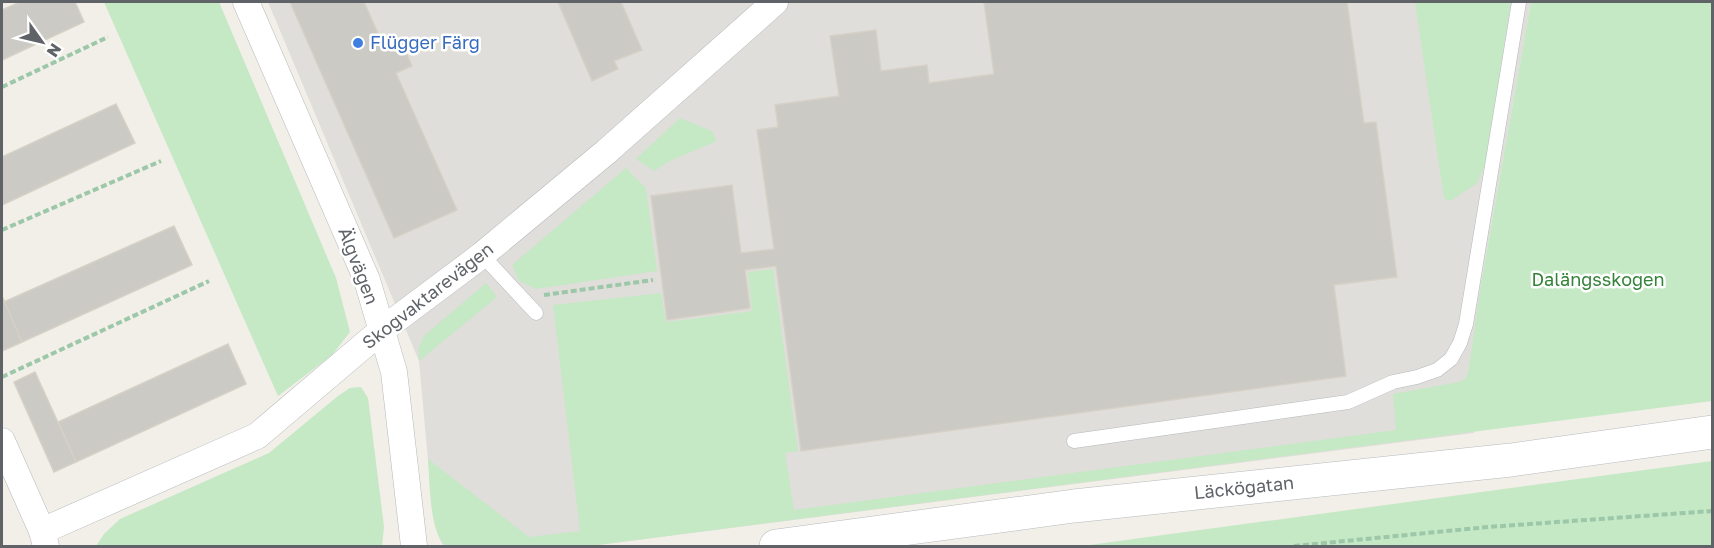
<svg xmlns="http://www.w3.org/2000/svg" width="1714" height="548" viewBox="0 0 1714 548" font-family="'Golos Text',sans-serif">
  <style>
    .industrial { fill: #e0deda }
    .green { fill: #c5e8c5 }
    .building { fill: #cccac5; stroke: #d6d1c6; stroke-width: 1.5 }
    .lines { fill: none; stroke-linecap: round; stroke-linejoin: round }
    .service-casing { stroke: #b5b8bc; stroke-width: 15 }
    .minor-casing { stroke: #b5b8bc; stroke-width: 27 }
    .secondary-casing { stroke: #b6babf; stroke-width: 34 }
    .path { stroke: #9cc7a9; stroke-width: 4; stroke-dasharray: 6 3; stroke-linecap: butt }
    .service { stroke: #fff; stroke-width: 14 }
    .minor { stroke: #fff; stroke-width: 26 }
    .secondary { stroke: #fff; stroke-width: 33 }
    .shop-dot { fill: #3f7fe0; stroke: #fff; stroke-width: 2 }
    .labels { text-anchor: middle; stroke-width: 5; stroke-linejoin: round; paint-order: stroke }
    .shop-label { font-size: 18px; fill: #366cbe; stroke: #fff; text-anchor: start }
    .street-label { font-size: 18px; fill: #5f6368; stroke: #fff }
    .park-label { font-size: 18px; fill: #348238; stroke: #fff }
  </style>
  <rect width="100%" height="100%" fill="#f1efe8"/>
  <path class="industrial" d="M268 2H1531L1482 278 1474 433 590 546H446L442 544 437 532 433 515 419 361Z"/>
  <g class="green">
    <path d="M104 2H219L336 278 350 332 332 355 278 396Z"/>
    <path d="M1415 2H1511L1485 165 1477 183 1452 200H1447L1444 198 1443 192Z"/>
    <path d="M1531 2H1712V401L590 546H446C429 533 430 481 428 459L529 537 580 531 553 305 661 293 666 322 752 311 748 272 773 269 798 451 785 453 794 510 1396 430 1393 394 1459 382 1465 379 1468 373 1482 278Z"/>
    <path d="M680 118 712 131 717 141 670 161 654 171 636 159Z"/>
    <path d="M626 168 646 188 657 271 536 289 519 281 512 265Z"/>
    <path d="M486 283 497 297 419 361 418 349 424 336Z"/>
    <path d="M361 387 368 398 384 527 382 546H96L104 534 120 519 269 453 338 396 350 388Z"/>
    <path d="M1712 461V546H1082Z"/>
  </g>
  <g class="building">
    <path d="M20 2H75L84 22 2 60V10Z"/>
    <path d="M290 2H364L386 51 402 43 412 66 396 73 457 210 394 238Z"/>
    <path d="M558 2H621L642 50 614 61 618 69 592 81Z"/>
    <path d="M984 2H1347L1364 123 1376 122 1397 277 1334 285 1346 376 801 451 776 266 745 270 750 308 667 320 651 196 732 185 741 253 774 249 757 130 778 127 775 105 839 96 830 36 876 30 881 71 927 65 929 83 994 74Z"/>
    <path d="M116 104 135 143 2 205V157Z"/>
    <path d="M174 226 192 265 22 342 4 302Z"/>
    <path d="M2 296 22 342 2 351Z"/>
    <path d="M228 344 246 384 76 462 58 422Z"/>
    <path d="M35 372 76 462 54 472 14 382Z"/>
  </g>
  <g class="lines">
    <g class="service-casing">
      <g id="service">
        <path d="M482 255 536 313"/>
        <path d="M1074 441 1348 402 1393 382 1417 377 1437 370 1451 359 1460 343 1466 324 1519 2"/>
      </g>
    </g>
    <g class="minor-casing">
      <g id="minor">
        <path d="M246 2 367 280 394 372 414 546"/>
        <path d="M2 441 42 531 46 546"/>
        <path d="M42 531 257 436 382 330 482 255 606 152 775 2"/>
      </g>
    </g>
    <g class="secondary-casing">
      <path id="secondary" d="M776 546 1074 506 1511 460 1712 432"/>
    </g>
    <g class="path">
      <path d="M2 87 108 37"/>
      <path d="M2 230 161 161"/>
      <path d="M544 295 653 280"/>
      <path d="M2 377 209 281"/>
      <path d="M1294 546 1488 527 1712 511"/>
    </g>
    <use href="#service" class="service"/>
    <use href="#minor" class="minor"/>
    <use href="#secondary" class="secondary"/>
  </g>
  <circle class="shop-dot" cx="358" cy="43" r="6"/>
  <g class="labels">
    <g class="shop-label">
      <text x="370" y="49">Flügger Färg</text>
    </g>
    <g class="street-label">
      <text transform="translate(358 266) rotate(69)" y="6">Älgvägen</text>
      <text transform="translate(428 296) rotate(-38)" y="6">Skogvaktarevägen</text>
      <text transform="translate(1244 488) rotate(-6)" y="6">Läckögatan</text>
    </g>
    <g class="park-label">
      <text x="1598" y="286">Dalängsskogen</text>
    </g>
  </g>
  <rect width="1714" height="548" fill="none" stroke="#5f6368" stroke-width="6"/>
  <g transform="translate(42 42) rotate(124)" stroke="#ffffff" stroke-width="4.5" paint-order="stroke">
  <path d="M0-4.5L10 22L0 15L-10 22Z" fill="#5f6368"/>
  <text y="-9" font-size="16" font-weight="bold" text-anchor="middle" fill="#5f6368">N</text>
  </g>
</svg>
